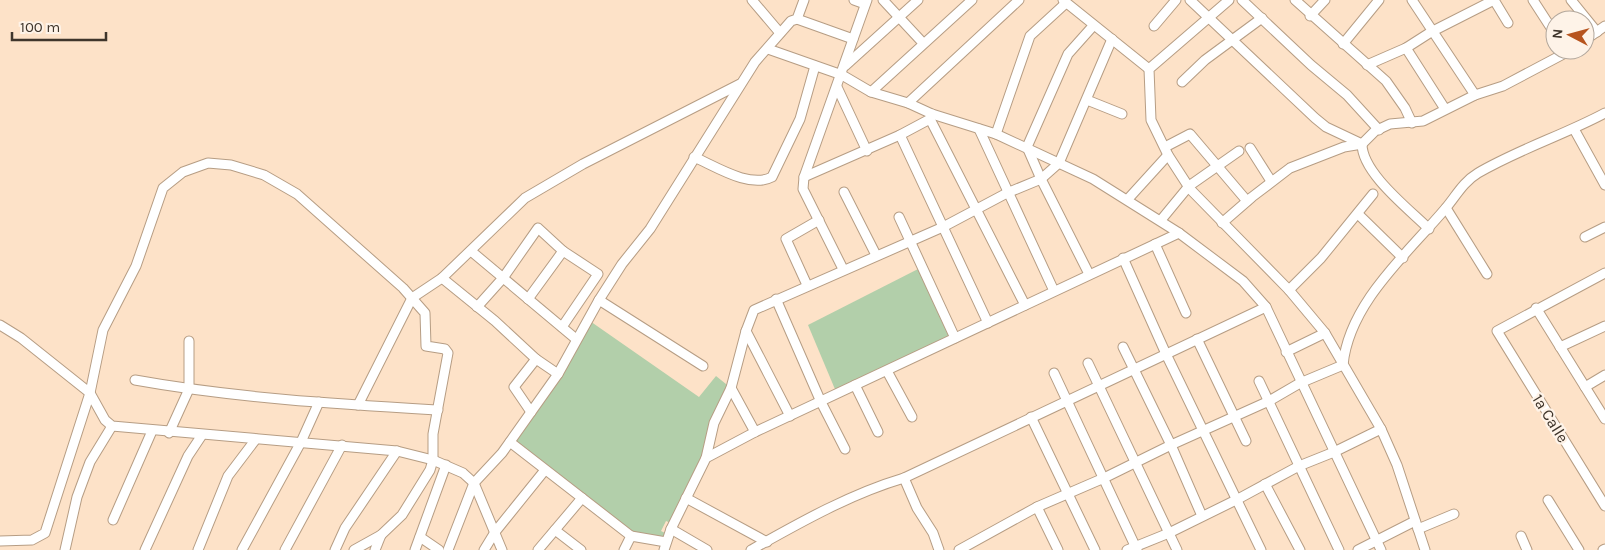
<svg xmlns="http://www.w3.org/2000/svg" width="1605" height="550" viewBox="0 0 1605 550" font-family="Karla,sans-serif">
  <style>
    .green { fill: #b2cfaa }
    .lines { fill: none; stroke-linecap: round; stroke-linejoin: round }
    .minor-casing { stroke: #b69d84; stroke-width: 11 }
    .minor { stroke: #fff; stroke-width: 9 }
    .labels { text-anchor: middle; stroke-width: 4.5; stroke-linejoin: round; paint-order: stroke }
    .street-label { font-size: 16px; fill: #3f352b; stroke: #fef3e8 }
  </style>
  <rect width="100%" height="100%" fill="#fde2c8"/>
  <g class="green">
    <path d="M922 267 955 338 837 394 808 325Z"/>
    <path d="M587 319 699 397 716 376 731 388 706 458 673 524 666 521 661 531 669 535 666 542 631 536 510 443Z"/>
  </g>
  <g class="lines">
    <g class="minor-casing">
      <g id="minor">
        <path d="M752 0 780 33"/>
        <path d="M854 0 865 4"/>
        <path d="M883 0 923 43"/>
        <path d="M1063 0 1149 69"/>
        <path d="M1190 0 1315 118 1326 127 1362 144C1362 173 1409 209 1429 229"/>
        <path d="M1229 0 1149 69 1151 120 1168 155 1190 189 1289 290 1325 333 1381 429 1397 465 1425 550"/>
        <path d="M1242 0 1311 65 1347 95 1379 130"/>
        <path d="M1295 0 1386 81 1405 108 1412 123"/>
        <path d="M1412 0 1475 95"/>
        <path d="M1494 0 1508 23"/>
        <path d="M1533 0 1555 34"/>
        <path d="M1571 0 1597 32"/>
        <path d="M1310 16 1325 0"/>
        <path d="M797 19 853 39"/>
        <path d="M1154 26 1176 0"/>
        <path d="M1585 40 1605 26"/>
        <path d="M1343 44 1379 0"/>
        <path d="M1406 48 1445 109"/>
        <path d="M768 49 842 75 871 92 908 103 932 114 996 134 1093 179 1179 233 1243 281 1266 307 1381 550"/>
        <path d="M1367 65 1406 48 1431 32 1494 0"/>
        <path d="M845 66 918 0"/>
        <path d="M1182 82 1205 60 1262 18"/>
        <path d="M837 87 867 151"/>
        <path d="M871 92 972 0"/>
        <path d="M1087 100 1122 114"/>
        <path d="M908 103 1019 0"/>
        <path d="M932 114 930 119 900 135 988 323"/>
        <path d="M930 119 1025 305"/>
        <path d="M979 129 1054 291"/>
        <path d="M1574 129 1605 185"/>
        <path d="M996 134 1030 36 1066 3"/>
        <path d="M1165 147 1190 134 1247 201"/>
        <path d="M1250 148 1271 181"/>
        <path d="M694 157C715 166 750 189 772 177L800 119 815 66"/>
        <path d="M804 177 900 135"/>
        <path d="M844 192 876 255"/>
        <path d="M1128 199 1168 155"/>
        <path d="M1446 208 1487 274"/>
        <path d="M1358 214 1403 258"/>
        <path d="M899 217 955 338"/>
        <path d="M1161 220 1189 186 1239 151"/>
        <path d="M1222 223 1252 197 1290 168 1344 147 1362 144 1375 131 1390 124 1423 121 1475 95 1503 86 1571 50"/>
        <path d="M1585 237 1605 227"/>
        <path d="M1155 244 1186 313"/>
        <path d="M471 251 576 339"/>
        <path d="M1123 258 1166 354 1261 550"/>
        <path d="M843 269 803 189 804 177 867 0"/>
        <path d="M1605 273 1497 331 1605 506"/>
        <path d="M1089 274 1041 179 1027 147 1068 54 1093 26"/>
        <path d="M442 278 495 321 536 359 558 374"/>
        <path d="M807 285 786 239 819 220"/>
        <path d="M1289 290 1321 258 1373 194"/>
        <path d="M776 299 821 402 845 449"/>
        <path d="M599 300 703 366"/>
        <path d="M477 307 503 278 538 228 563 251 528 299"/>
        <path d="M1536 308 1605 419"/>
        <path d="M0 325 21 338 90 393 105 420 112 426 397 451 433 460 463 473 474 483 502 550"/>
        <path d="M562 327 598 274 563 251"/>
        <path d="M746 331 790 416"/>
        <path d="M1197 339 1246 441"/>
        <path d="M1123 347 1171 445 1202 516"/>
        <path d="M1560 347 1605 326"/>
        <path d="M1286 352 1325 333"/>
        <path d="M1088 363 1177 550"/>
        <path d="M1343 365C1349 303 1407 254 1445 209 1456 196 1463 182 1478 173 1519 149 1564 135 1605 113"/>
        <path d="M887 371 912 417"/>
        <path d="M1054 373 1137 550"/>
        <path d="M135 380C235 398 337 404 438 410"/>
        <path d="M1259 381 1339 550"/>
        <path d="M855 385 878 432"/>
        <path d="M1585 387 1605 375"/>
        <path d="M731 388 755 432"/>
        <path d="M358 405 412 298 442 278 525 198 583 164 740 84"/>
        <path d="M531 412 514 387 536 359"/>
        <path d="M1031 417 1095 550"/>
        <path d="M169 433 189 389V341"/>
        <path d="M510 442 631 536"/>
        <path d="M706 458 714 423 731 388 746 331 754 310 943 227 1007 193 1041 179 1059 163 1112 39"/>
        <path d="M904 478 917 508 933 533 939 550"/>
        <path d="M1265 484 1300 550"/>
        <path d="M686 498 767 542"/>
        <path d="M1548 500 1579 550"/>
        <path d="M1037 507 1058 550"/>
        <path d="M113 520 152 431"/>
        <path d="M671 529 707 550"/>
        <path d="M1418 529 1454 514"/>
        <path d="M555 530 581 550"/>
        <path d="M1521 536 1527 550"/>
        <path d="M420 537 439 550"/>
        <path d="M0 541 32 540 45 533 90 393 103 330 136 266 163 188 183 172 208 163 231 165 264 175 297 194 403 288 425 313 426 346 445 349 448 353 433 434V460L430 470 402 515 381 535 354 550"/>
        <path d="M65 550 77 497 90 462 112 426"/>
        <path d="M145 550 188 456 202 435"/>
        <path d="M198 550 228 476 256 439"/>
        <path d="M242 550 301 442 319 402"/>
        <path d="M285 550 342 445"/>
        <path d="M335 550 345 528 397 451"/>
        <path d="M375 550 381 535"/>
        <path d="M415 550 446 465"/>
        <path d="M448 550 474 483 502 453 558 374 599 300 622 264 650 229 755 62 791 21 797 19 804 0"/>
        <path d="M484 550 495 532 545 470"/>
        <path d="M538 550 582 498"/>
        <path d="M624 550 631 536 666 542"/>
        <path d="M664 550 671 529 706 458 755 432 1179 233"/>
        <path d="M751 550C799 523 850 494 904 478L1266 307"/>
        <path d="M959 550 1037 507 1104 478 1171 445 1269 401 1300 383 1343 365"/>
        <path d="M1127 550 1169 533 1238 499 1299 466 1334 452 1381 429"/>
        <path d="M1358 550 1415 521"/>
        <path d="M1603 550 1605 549"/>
      </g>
    </g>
    <use href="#minor" class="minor"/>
  </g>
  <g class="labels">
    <g class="street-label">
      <text transform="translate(1551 418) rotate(58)" y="6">1a Calle</text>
    </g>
  </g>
  <g transform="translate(1570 35) rotate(276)"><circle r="24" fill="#fef3e8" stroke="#b2a79c"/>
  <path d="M0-4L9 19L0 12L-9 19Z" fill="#b7541e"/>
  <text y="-8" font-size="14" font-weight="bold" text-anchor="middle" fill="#3f352b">N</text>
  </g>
  <path d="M12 32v8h94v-8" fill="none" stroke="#3f352b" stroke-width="2.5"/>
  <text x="20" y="32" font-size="15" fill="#3f352b" stroke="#fef3e8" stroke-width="4" paint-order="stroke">100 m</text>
</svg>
